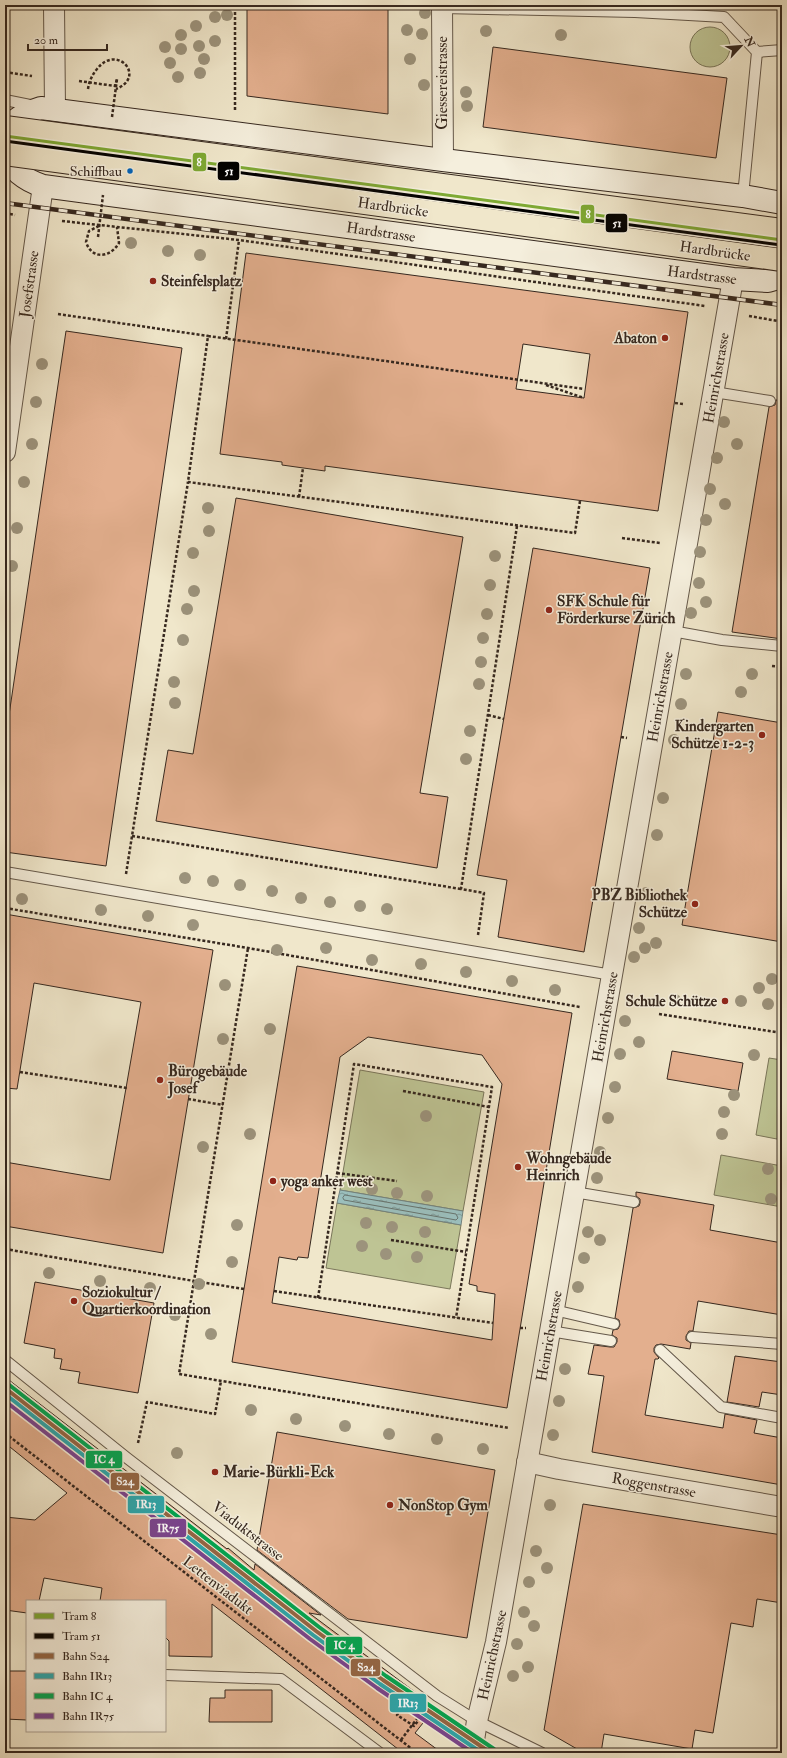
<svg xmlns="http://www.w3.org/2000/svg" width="787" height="1758" viewBox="0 0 787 1758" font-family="'IM FELL Double Pica',serif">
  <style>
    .green { fill: #bec494; stroke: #7a765a }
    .water { fill: url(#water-ripples); stroke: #73837e }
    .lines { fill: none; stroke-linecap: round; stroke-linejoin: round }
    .shore { stroke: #68746e; stroke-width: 1 }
    .building { fill: #e3af8e; stroke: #36281f; fill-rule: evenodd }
    .lane-casing { stroke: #64584a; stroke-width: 12 }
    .street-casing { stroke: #64584a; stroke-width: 22 }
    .secondary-casing { stroke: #36281f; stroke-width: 24 }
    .path { stroke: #36281f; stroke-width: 2.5; stroke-dasharray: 3 2; stroke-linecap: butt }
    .lane { stroke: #f5efdd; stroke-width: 10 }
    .street { stroke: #f5efdd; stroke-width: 20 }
    .secondary { stroke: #f5efdd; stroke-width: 22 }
    .rail-casing { stroke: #36281f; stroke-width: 4.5 }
    .rail { stroke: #f5efdd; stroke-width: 3; stroke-dasharray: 9; stroke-linecap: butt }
    .primary-bridge-casing { stroke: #36281f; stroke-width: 24; stroke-linecap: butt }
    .path-bridge { stroke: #36281f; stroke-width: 2.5; stroke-dasharray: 3 2; stroke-linecap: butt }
    .primary-bridge { stroke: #f0e7cb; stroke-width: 22 }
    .rail-1-casing { stroke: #f5efdd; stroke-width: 7 }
    .rail-2-casing { stroke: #f5efdd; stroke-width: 7 }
    .rail-3-casing { stroke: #f5efdd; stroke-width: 7 }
    .rail-4-casing { stroke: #f5efdd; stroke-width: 7 }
    .rail-1 { stroke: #946644; stroke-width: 4 }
    .rail-2 { stroke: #2ca7ac; stroke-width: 4 }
    .rail-3 { stroke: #00a651; stroke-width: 4 }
    .rail-4 { stroke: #7a448f; stroke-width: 4 }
    .tram-1-casing { stroke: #f5efdd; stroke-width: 6 }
    .tram-2-casing { stroke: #f5efdd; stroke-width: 6 }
    .tram-1 { stroke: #7ea933; stroke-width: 3 }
    .tram-2 { stroke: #000; stroke-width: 3 }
    .tree { fill: #9c937c }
    .bus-dot { fill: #0065bd; stroke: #f5efdd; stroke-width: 1.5 }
    .poi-dot { fill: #8f2418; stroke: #f5efdd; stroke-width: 1.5 }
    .labels { text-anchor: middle; stroke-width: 3; stroke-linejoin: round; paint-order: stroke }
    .bus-label { font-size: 14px; fill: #36281f; stroke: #f5efdd; text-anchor: end }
    .street-label { font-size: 15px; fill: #36281f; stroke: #f5efdd }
    .poi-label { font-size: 15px; font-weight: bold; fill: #36281f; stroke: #f5efdd; text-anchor: start }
    .line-badge { stroke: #f5efdd; stroke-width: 1.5 }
    .badge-label { font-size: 11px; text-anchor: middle; font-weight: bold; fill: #fff }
  </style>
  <defs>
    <pattern id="water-ripples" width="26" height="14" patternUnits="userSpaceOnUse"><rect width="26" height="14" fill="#9bbfbd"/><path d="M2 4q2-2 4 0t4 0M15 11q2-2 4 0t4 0" fill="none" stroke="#7f9b99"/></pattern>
  </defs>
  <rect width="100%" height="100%" fill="#f0e7cb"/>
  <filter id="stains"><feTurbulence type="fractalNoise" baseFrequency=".005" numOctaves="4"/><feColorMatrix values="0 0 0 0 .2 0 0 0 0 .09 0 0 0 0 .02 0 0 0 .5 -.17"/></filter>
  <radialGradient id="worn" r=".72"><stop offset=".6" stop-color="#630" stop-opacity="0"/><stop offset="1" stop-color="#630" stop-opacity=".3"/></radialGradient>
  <g class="green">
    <circle cx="710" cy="47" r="20"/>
    <path d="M769 1058 782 1060V1140L756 1135Z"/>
    <path d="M360 1070 484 1092 463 1211 340 1190Z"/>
    <path d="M721 1155 782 1166V1207L714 1195Z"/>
    <path d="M337 1203 461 1225 450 1289 326 1268Z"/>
  </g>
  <path class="water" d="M340 1190 463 1211 461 1225 337 1203Z"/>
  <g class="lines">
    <path class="shore" d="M345 1195 456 1214 458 1218 456 1220 344 1200 343 1198Z"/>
  </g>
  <g class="building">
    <path d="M247 5H388V114L247 96Z"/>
    <path d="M493 47 727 78 716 158 483 127Z"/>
    <path d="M246 253 688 312 658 511 325 466V471L282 465V462L220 454ZM523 344 590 354 584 398 516 389Z"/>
    <path d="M66 331 182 348 106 866 5 852V742Z"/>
    <path d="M776 400H782V639L732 632 769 407 775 405Z"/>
    <path d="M236 498 463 537 420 793 448 797 437 868 156 821 168 750 193 754Z"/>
    <path d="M533 548 650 568 584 952 498 937 507 880 477 875Z"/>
    <path d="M718 712 782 723V942L682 925Z"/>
    <path d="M5 914 213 950 163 1253 5 1226V1162L110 1180 141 1002 34 983 17 1089 5 1088Z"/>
    <path d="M297 966 572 1013 507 1408 232 1362ZM368 1037 482 1055 502 1084 469 1284 477 1286V1291L495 1294 492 1340 272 1303 279 1257 297 1260 298 1257 308 1258 340 1057Z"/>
    <path d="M672 1051 743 1063 738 1091 667 1079Z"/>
    <path d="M636 1192 714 1205 710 1230 782 1243V1315L698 1301 693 1331H689L686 1336V1340L691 1343 690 1349 661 1344 656 1345 654 1348V1352L659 1358 658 1359H655L645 1415 723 1428 725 1414 757 1420 754 1433 782 1438V1485L592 1452 604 1376 588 1374 594 1345 610 1347H614L617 1342V1338L612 1335 613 1330 618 1329 620 1325 619 1320 615 1318 633 1208 639 1206 640 1203V1199L636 1196Z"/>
    <path d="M35 1282 154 1303 138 1393 78 1383 80 1372 60 1369 62 1359 54 1358 55 1349 24 1343Z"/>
    <path d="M735 1356 782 1362V1395L762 1392 759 1407 727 1402Z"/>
    <path d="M5 1377 227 1549 228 1548 254 1570 255 1564 321 1615 309 1613 423 1698 415 1710 427 1718 415 1733 442 1753H403L212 1604V1657L169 1656V1641L165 1637V1601H100L102 1588 44 1578 39 1601H27V1613L5 1610V1517L35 1520 67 1493 5 1443Z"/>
    <path d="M277 1432 495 1470 467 1638 348 1619 257 1550Z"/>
    <path d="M583 1504 782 1535V1603L757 1599 753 1627 731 1623 713 1733 695 1730 692 1749 604 1734 601 1753H584L544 1730Z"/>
    <path d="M5 1671H27V1720L5 1719Z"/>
    <path d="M225 1690H272V1722H209L210 1698H225Z"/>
  </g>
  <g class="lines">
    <g class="lane-casing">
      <g id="lane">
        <path d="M442 8 635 12 724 17 757 52 743 196"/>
        <path d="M757 52 782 50"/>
        <path d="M5 100 35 106"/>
        <path d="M5 142 70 152"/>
        <path d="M104 157 782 246"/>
        <path d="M714 392 770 401"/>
        <path d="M672 631 722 640 782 646"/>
        <path d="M5 872 612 975"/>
        <path d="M574 1192 634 1202"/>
        <path d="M554 1310 614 1324"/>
        <path d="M550 1331 611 1341"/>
        <path d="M692 1337 782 1344"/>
        <path d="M660 1350 721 1407 782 1418"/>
        <path d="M5 1360 127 1458 437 1696 477 1721 542 1753"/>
        <path d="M165 1675 281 1679 380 1753"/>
      </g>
    </g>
    <g class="street-casing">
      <g id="street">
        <path d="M54 5 55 109"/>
        <path d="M442 5 443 160"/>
        <path d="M5 452 43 186"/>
        <path d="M527 1462 559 1469 782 1507"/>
        <path d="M472 1753 477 1721 496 1642 733 279"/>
      </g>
    </g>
    <g class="secondary-casing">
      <g id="secondary">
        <path d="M5 141C9 120 22 114 41 108L443 160 743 196 782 203"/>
        <path d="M5 150C8 169 27 181 43 186L733 279 768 281 782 277"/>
      </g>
    </g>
    <g class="path">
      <path d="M5 72 32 76"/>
      <path d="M79 81 115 86 117 79"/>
      <path d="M88 89C89 82 92 75 97 69 117 43 147 77 116 89"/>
      <path d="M235 110V5"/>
      <path d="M5 213 15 215"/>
      <path d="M62 221 239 240 705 306"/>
      <path d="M99 226 89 231 86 242C92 260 110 258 119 243L117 227"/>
      <path d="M58 314 208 336"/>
      <path d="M749 316 778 321 782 319"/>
      <path d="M226 339 239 240"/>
      <path d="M546 385 584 398"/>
      <path d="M675 403 683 404"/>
      <path d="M299 497 303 468"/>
      <path d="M580 501 575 533 188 482 208 336 584 389"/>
      <path d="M622 538 660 543"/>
      <path d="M772 666 782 667"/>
      <path d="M488 715 504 719"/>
      <path d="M621 737 627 738"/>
      <path d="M132 836 461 889"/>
      <path d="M126 874 188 482"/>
      <path d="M5 908 248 948 580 1007"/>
      <path d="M478 935 484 893 461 889 517 526"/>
      <path d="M659 1014 782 1033"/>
      <path d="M20 1072 127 1088"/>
      <path d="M403 1091 489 1107"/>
      <path d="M188 1099 223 1105"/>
      <path d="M337 1173 397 1181"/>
      <path d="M391 1240 466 1252"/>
      <path d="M5 1249 194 1281 248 948"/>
      <path d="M244 1289 194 1281 179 1374 509 1428"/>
      <path d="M274 1291 493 1323"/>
      <path d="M318 1298 354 1064 492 1087 456 1318"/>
      <path d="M520 1328H526"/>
      <path d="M5 1433 417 1753"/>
      <path d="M138 1443 147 1402 215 1414 221 1381"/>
      <path d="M410 1701 408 1699 397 1715 414 1726 426 1711"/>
      <path d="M413 1724 424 1710 423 1709"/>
    </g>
    <use href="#lane" class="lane"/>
    <use href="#street" class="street"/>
    <use href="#secondary" class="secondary"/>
    <g class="rail-casing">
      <path id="rail" d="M5 203 782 305"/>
    </g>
    <use href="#rail" class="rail"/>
    <g class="primary-bridge-casing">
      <g id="primary-bridge">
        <path d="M5 127 782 230"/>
        <path d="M5 154 782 260"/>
      </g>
    </g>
    <g class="path-bridge">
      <path d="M112 117 117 79"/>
      <path d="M98 237 103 195"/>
      <path d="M401 1740 413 1724"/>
    </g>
    <use href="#primary-bridge" class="primary-bridge"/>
    <g class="rail-1-casing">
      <path id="rail-1" d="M5 1388 316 1631 383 1680 491 1753"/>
    </g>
    <g class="rail-2-casing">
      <path id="rail-2" d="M5 1394 313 1635 380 1684 482 1753"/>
    </g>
    <g class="rail-3-casing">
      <path id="rail-3" d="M8 1384 319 1627 386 1676 494 1749"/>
    </g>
    <g class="rail-4-casing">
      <path id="rail-4" d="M5 1401 310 1639 377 1688 473 1753"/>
    </g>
    <use href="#rail-1" class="rail-1"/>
    <use href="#rail-2" class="rail-2"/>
    <use href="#rail-3" class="rail-3"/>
    <use href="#rail-4" class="rail-4"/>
    <g class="tram-1-casing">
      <path id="tram-1" d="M5 136 782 240"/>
    </g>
    <g class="tram-2-casing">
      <path id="tram-2" d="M5 141 781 245"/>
    </g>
    <use href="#tram-1" class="tram-1"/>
    <use href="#tram-2" class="tram-2"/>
  </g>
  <g class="tree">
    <circle cx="425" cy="13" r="6"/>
    <circle cx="227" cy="15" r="6"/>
    <circle cx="215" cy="17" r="6"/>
    <circle cx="196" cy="26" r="6"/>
    <circle cx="407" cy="30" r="6"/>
    <circle cx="486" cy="31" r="6"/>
    <circle cx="422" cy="34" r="6"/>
    <circle cx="181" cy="35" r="6"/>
    <circle cx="561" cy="35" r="6"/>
    <circle cx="215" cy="41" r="6"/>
    <circle cx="199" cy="46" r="6"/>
    <circle cx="165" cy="47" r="6"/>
    <circle cx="181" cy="49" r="6"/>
    <circle cx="204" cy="59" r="6"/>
    <circle cx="410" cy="59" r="6"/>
    <circle cx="170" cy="63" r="6"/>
    <circle cx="200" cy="73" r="6"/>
    <circle cx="178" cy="77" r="6"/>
    <circle cx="424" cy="85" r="6"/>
    <circle cx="466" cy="92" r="6"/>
    <circle cx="467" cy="106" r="6"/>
    <circle cx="131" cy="243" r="6"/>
    <circle cx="168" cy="251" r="6"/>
    <circle cx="200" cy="255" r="6"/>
    <circle cx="42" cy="364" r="6"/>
    <circle cx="36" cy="402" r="6"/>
    <circle cx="724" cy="422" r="6"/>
    <circle cx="32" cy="444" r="6"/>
    <circle cx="737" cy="444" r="6"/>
    <circle cx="717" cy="458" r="6"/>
    <circle cx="24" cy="482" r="6"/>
    <circle cx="710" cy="489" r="6"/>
    <circle cx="725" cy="504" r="6"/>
    <circle cx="208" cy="508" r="6"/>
    <circle cx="706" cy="520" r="6"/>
    <circle cx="17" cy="528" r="6"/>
    <circle cx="209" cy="531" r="6"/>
    <circle cx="700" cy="552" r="6"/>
    <circle cx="193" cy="553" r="6"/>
    <circle cx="495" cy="556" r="6"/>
    <circle cx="12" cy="566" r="6"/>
    <circle cx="699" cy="583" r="6"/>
    <circle cx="490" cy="585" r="6"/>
    <circle cx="194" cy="591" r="6"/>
    <circle cx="706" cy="602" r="6"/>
    <circle cx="187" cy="609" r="6"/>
    <circle cx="691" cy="613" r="6"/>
    <circle cx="487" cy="614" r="6"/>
    <circle cx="483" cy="638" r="6"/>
    <circle cx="183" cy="640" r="6"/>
    <circle cx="481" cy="662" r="6"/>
    <circle cx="686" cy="674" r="6"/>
    <circle cx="752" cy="674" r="6"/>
    <circle cx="174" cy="682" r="6"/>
    <circle cx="479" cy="684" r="6"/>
    <circle cx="741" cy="692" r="6"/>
    <circle cx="175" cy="703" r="6"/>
    <circle cx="681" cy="704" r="6"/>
    <circle cx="470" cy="731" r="6"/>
    <circle cx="674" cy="740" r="6"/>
    <circle cx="466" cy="759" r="6"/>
    <circle cx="663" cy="798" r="6"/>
    <circle cx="657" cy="835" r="6"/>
    <circle cx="185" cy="878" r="6"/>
    <circle cx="213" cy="881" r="6"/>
    <circle cx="240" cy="885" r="6"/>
    <circle cx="272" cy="891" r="6"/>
    <circle cx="646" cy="893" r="6"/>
    <circle cx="301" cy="898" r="6"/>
    <circle cx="22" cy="899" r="6"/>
    <circle cx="330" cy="902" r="6"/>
    <circle cx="360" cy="906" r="6"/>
    <circle cx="387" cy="909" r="6"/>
    <circle cx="101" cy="910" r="6"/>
    <circle cx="148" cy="916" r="6"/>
    <circle cx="193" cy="925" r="6"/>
    <circle cx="639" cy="928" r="6"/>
    <circle cx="656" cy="943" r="6"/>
    <circle cx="326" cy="948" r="6"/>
    <circle cx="645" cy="948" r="6"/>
    <circle cx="277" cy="950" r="6"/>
    <circle cx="634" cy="957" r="6"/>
    <circle cx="372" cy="960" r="6"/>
    <circle cx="421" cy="964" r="6"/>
    <circle cx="466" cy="972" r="6"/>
    <circle cx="772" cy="979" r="6"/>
    <circle cx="512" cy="981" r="6"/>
    <circle cx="225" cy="985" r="6"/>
    <circle cx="759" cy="988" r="6"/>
    <circle cx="555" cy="990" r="6"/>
    <circle cx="675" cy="1000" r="6"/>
    <circle cx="741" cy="1001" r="6"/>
    <circle cx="768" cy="1004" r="6"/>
    <circle cx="625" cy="1021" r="6"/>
    <circle cx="270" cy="1029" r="6"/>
    <circle cx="223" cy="1039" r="6"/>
    <circle cx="639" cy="1042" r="6"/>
    <circle cx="620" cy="1054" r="6"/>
    <circle cx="754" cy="1055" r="6"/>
    <circle cx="615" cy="1087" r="6"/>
    <circle cx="734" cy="1095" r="6"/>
    <circle cx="724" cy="1112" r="6"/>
    <circle cx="426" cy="1116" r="6"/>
    <circle cx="608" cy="1118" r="6"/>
    <circle cx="250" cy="1134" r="6"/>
    <circle cx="722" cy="1134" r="6"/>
    <circle cx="203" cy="1147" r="6"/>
    <circle cx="600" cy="1152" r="6"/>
    <circle cx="768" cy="1169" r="6"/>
    <circle cx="597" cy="1178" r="6"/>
    <circle cx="372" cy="1189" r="6"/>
    <circle cx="397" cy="1193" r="6"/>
    <circle cx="427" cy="1196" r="6"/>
    <circle cx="771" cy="1199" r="6"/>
    <circle cx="366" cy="1223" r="6"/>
    <circle cx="237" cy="1225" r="6"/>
    <circle cx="392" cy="1227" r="6"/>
    <circle cx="425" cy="1232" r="6"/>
    <circle cx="588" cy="1232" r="6"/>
    <circle cx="600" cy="1240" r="6"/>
    <circle cx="362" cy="1246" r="6"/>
    <circle cx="386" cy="1254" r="6"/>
    <circle cx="417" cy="1257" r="6"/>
    <circle cx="584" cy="1258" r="6"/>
    <circle cx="232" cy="1262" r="6"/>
    <circle cx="49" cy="1273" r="6"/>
    <circle cx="100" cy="1281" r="6"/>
    <circle cx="199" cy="1284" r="6"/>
    <circle cx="578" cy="1287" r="6"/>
    <circle cx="150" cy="1288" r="6"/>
    <circle cx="175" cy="1315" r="6"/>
    <circle cx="211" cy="1334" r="6"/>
    <circle cx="565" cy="1369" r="6"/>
    <circle cx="559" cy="1401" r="6"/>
    <circle cx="251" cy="1410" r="6"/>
    <circle cx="296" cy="1419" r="6"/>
    <circle cx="345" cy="1426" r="6"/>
    <circle cx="389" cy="1434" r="6"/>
    <circle cx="553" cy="1435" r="6"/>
    <circle cx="437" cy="1439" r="6"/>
    <circle cx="483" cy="1449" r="6"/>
    <circle cx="177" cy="1453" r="6"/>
    <circle cx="550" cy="1505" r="6"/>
    <circle cx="536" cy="1551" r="6"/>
    <circle cx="547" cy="1568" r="6"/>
    <circle cx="529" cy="1582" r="6"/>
    <circle cx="524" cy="1612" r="6"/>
    <circle cx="534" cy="1626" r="6"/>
    <circle cx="517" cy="1644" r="6"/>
    <circle cx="528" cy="1667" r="6"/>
    <circle cx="513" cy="1676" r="6"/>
  </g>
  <circle class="bus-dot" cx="130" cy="171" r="3.5"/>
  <g class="poi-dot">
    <circle cx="153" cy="281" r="4"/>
    <circle cx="665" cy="338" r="4"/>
    <circle cx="549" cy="610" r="4"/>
    <circle cx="762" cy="735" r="4"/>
    <circle cx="695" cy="904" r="4"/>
    <circle cx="725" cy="1001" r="4"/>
    <circle cx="160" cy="1080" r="4"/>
    <circle cx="518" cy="1167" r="4"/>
    <circle cx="273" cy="1181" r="4"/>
    <circle cx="74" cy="1301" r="4"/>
    <circle cx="215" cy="1472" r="4"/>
    <circle cx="390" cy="1505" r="4"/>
  </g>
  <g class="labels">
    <g class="bus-label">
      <text x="122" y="176">Schiffbau</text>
    </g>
    <g class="street-label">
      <text transform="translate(442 83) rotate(-90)" y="5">Giessereistrasse</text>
      <text transform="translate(393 207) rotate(8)" y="5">Hardbrücke</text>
      <text transform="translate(381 232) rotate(8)" y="5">Hardstrasse</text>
      <text transform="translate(715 251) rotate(8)" y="5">Hardbrücke</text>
      <text transform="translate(702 275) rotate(7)" y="5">Hardstrasse</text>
      <text transform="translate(29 284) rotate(-82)" y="5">Josefstrasse</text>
      <text transform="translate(716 378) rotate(-80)" y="5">Heinrichstrasse</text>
      <text transform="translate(660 697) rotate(-80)" y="5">Heinrichstrasse</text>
      <text transform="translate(605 1017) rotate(-80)" y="5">Heinrichstrasse</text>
      <text transform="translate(549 1336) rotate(-80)" y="5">Heinrichstrasse</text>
      <text transform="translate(654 1485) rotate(10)" y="5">Roggenstrasse</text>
      <text transform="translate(248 1531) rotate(38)" y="5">Viaduktstrasse</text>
      <text transform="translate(218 1585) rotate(38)" y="5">Lettenviadukt</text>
      <text transform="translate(492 1655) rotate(-78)" y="5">Heinrichstrasse</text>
    </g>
    <g class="poi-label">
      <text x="161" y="286">Steinfelsplatz</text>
      <text x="657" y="343" text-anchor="end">Abaton</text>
      <text x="557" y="606">SFK Schule für<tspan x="557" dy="17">Förderkurse Zürich</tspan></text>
      <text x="754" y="731" text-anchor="end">Kindergarten<tspan x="754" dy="17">Schütze 1-2-3</tspan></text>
      <text x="687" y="900" text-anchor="end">PBZ Bibliothek<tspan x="687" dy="17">Schütze</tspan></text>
      <text x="717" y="1006" text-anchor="end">Schule Schütze</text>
      <text x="168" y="1076">Bürogebäude<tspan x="168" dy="17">Josef</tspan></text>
      <text x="526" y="1163">Wohngebäude<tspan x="526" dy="17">Heinrich</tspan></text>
      <text x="281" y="1186">yoga anker west</text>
      <text x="82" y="1297">Soziokultur /<tspan x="82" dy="17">Quartierkoordination</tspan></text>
      <text x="223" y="1477">Marie-Bürkli-Eck</text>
      <text x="398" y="1510">NonStop Gym</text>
    </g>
  </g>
  <g class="line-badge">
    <rect x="192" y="152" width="15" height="20" rx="4" fill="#7ea933"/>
    <rect x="217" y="161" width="23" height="20" rx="4" fill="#000"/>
    <rect x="580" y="204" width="15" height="20" rx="4" fill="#7ea933"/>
    <rect x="605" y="213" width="23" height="20" rx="4" fill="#000"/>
    <rect x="85" y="1450" width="38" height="19" rx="4" fill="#00a651"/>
    <rect x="110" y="1472" width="30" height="19" rx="4" fill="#946644"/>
    <rect x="127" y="1495" width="38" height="19" rx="4" fill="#2ca7ac"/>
    <rect x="149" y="1518" width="38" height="20" rx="4" fill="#7a448f"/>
    <rect x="325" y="1636" width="38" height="19" rx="4" fill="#00a651"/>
    <rect x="350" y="1658" width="31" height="19" rx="4" fill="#946644"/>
    <rect x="389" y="1693" width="38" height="20" rx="4" fill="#2ca7ac"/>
  </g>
  <g class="badge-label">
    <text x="199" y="166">8</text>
    <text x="229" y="175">51</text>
    <text x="588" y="218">8</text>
    <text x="617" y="227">51</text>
    <text x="104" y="1463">IC 4</text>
    <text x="125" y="1485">S24</text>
    <text x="146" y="1508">IR13</text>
    <text x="168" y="1532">IR75</text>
    <text x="344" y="1649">IC 4</text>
    <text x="366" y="1671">S24</text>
    <text x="408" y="1707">IR13</text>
  </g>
  <rect width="787" height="1758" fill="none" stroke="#f0e7cb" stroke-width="20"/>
  <rect x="6" y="6" width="775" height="1746" fill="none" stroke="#36281f" stroke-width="2"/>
  <rect x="10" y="10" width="767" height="1738" fill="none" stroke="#36281f"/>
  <rect x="26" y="1600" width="140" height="132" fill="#f5efdd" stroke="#a99f91"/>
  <rect x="34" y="1613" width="20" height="6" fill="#7ea933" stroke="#a99f91"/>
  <text x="62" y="1620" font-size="12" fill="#36281f">Tram 8</text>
  <rect x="34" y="1633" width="20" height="6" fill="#000000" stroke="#a99f91"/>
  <text x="62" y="1640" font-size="12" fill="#36281f">Tram 51</text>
  <rect x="34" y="1653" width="20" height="6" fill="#946644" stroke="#a99f91"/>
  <text x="62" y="1660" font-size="12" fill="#36281f">Bahn S24</text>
  <rect x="34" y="1673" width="20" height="6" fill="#2ca7ac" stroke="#a99f91"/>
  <text x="62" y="1680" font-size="12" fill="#36281f">Bahn IR13</text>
  <rect x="34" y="1693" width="20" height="6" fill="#00a651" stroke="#a99f91"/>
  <text x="62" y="1700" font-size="12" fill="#36281f">Bahn IC 4</text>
  <rect x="34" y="1713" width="20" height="6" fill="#7a448f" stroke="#a99f91"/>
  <text x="62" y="1720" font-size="12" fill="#36281f">Bahn IR75</text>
  <g transform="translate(741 46) rotate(64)" stroke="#f5efdd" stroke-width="3" paint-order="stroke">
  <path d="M0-3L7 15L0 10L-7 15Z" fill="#36281f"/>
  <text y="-6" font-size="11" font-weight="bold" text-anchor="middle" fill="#36281f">N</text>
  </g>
  <path d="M28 44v6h79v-6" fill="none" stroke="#36281f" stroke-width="2"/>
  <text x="34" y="44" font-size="12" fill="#36281f" stroke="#f5efdd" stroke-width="3" paint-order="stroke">20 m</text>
  <rect width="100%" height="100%" filter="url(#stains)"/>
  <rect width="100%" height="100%" fill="url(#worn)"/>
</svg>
